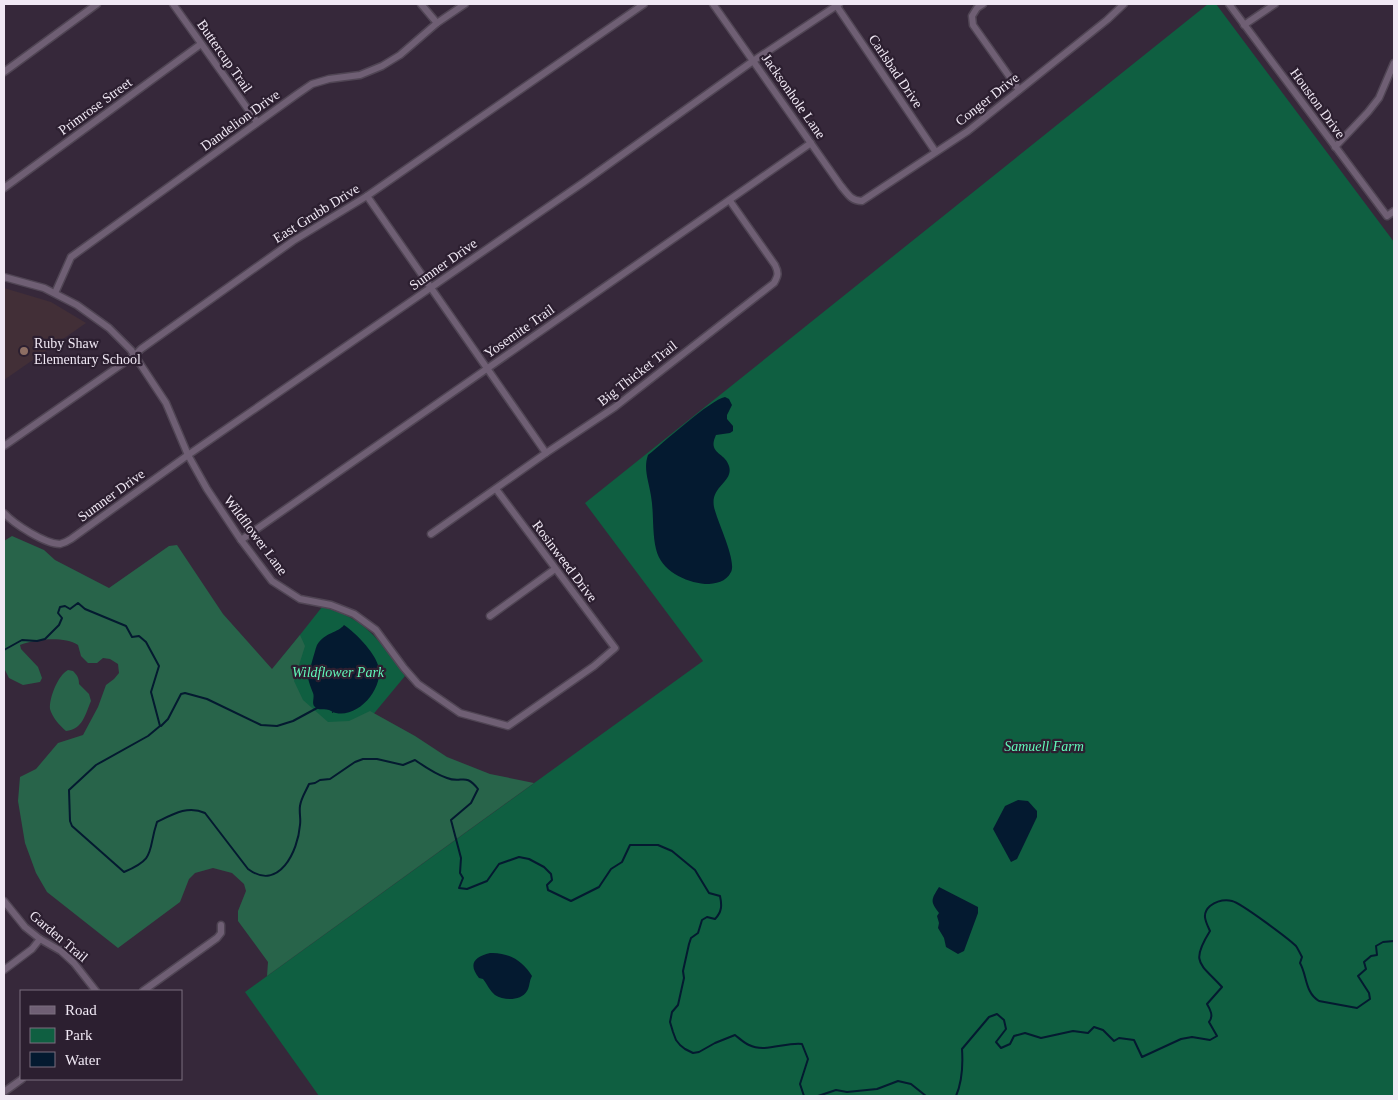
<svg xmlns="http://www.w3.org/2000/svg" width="1398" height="1100" viewBox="0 0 1398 1100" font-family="'Times New Roman',serif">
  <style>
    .education { fill: #422f37 }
    .green { fill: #0f5f41 }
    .forest { fill: #28644a }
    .water { fill: #041a30 }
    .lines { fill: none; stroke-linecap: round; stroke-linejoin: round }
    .stream { stroke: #041a30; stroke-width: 2 }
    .minor-casing { stroke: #504554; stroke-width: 9 }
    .minor { stroke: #6f5f74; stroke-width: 6 }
    .education-dot { fill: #8d6e63; stroke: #2c1f30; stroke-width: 2 }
    .labels { text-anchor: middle; stroke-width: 4.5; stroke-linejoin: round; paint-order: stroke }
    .street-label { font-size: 14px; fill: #f0e8f4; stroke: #2c1f30 }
    .poi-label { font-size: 14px; fill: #f0e8f4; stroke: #2c1f30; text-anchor: start }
    .park-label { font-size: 14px; font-style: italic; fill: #61f9b9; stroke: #2c1f30 }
  </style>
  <rect width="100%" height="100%" fill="#36283a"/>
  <path class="education" d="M4 288 51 302 86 323 4 380Z"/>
  <g class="green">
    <path d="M1208 4H1216L1394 242V1096H319L245 992 703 661 585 503Z"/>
    <path d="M322 607C368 619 378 640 405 676L347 746 266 678Z"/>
  </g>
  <g class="forest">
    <path d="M12 536 44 550 55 560 109 588 169 546 177 545 223 614 272 669 300 635 305 646 294 681 303 700 328 722 349 721 370 711 415 736 447 757 490 774 534 783 267 976 268 962 238 921V911L246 891 244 884 232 873 213 868 195 873 189 879 180 902 118 948 47 892 36 873 25 843 18 801 20 777 36 769 58 743 83 735 98 707 106 685 114 679 119 673 118 664 110 659 103 658 97 663H88L81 656 78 645C64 636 35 639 20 645L21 649 38 667 42 678 40 682 23 685 9 678 4 668V541Z"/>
    <path d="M68 670 73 671C77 675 79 678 79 684L89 694 91 701C85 715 83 729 66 731 60 726 52 717 50 709 49 698 58 675 68 670Z"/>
  </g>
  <g class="water">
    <path d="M725 397 729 399 732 405 727 415V419L733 426V431L730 433 716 435C707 454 725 452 729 466 734 482 710 486 714 507 717 521 737 561 731 572 726 582 716 584 705 584 685 582 661 571 656 549 652 532 654 513 651 496 649 482 643 469 648 455 663 443 710 400 725 397Z"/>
    <path d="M344 625C355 632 374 652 378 665 385 687 359 718 336 713 329 712 336 713 329 710 324 708 319 711 315 707 311 704 315 697 313 693 311 688 309 683 308 678 308 676 316 647 317 645 325 632 338 633 344 625Z"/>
    <path d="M1018 800 1028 801 1037 811V817L1017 859 1011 862 993 829 1005 806Z"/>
    <path d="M939 887 978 907V913L964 951 958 954 946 947 944 938 938 928 939 923 937 916 939 913C930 901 931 900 939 887Z"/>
    <path d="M490 953C508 952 523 961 532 976 529 981 530 986 527 991 521 1001 504 1001 495 995 490 991 487 984 483 979L479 978C468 964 474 957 490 953Z"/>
  </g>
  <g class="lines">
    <g class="stream">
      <path d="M4 650 22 640 37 641 45 639 59 625 62 618 58 613 60 607 65 606 70 609 78 603 85 609 126 626 132 637 139 636 146 642 159 666 151 692 160 726 148 736 96 765 69 790 70 821 72 826 124 872C157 858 147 852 157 822 173 814 188 805 205 813L248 869C279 892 298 851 300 825 301 819 299 812 300 806 301 798 306 791 309 784L315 783 320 780 330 779 355 762 363 759H377L403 765 415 760C425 767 435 774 447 778 462 784 465 772 478 789L471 803 451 820 461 858 460 873 463 878 459 888 467 889 487 881 499 864 519 857 529 859 544 867 551 874 552 880 547 885 548 890 571 901 599 887 611 869 622 862 630 845H658L672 851 695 870 709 893 720 896C722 905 722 912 715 919L707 917 702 920 698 933 691 938 689 944 683 971 684 978 678 1005 672 1012 670 1022 673 1032 676 1040 680 1045 685 1049 693 1053 699 1052 715 1043 735 1035C739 1038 744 1043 749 1045 765 1053 785 1042 802 1044L808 1059 800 1084 804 1096"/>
      <path d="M161 726 168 719 181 694 185 693 207 699 261 725 277 726 293 721 317 708"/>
      <path d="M818 1096 836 1090 847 1092 877 1089 898 1081 911 1084 926 1096"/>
      <path d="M956 1096C962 1082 963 1064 962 1049L989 1017 997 1014 1004 1020 1006 1029 996 1042 1001 1048 1010 1044 1014 1036 1025 1033 1041 1038 1073 1031 1088 1033 1094 1027 1103 1030 1114 1041 1119 1038 1134 1040 1142 1057 1181 1039 1192 1037 1210 1040 1217 1036 1209 1022C1214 1016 1210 1009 1207 1004L1222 987C1200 963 1190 963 1210 931 1206 922 1201 914 1210 906 1217 901 1223 899 1232 901 1241 903 1289 939 1296 946 1298 949 1300 953 1302 957L1300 963C1307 975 1305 993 1319 1001L1357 1008 1370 999 1369 993 1358 976 1366 969 1364 962 1371 956 1377 955 1376 946 1383 942 1394 941"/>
    </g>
    <g class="minor-casing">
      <g id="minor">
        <path d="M173 4 257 122"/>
        <path d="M421 4 437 23"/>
        <path d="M713 4 841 186C847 193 851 201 862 201L968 131 1107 20 1124 4"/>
        <path d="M983 4 977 8 972 16 973 25 1019 90"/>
        <path d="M1229 4 1387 216 1394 211"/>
        <path d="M836 5 935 151"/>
        <path d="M1244 25 1275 4"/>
        <path d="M4 72 97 4"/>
        <path d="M1335 147 1368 112 1379 98 1394 63"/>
        <path d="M4 188 201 44"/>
        <path d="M367 196 546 453"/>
        <path d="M4 277 44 288 77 305 109 328 131 350 166 403 188 455 207 489 241 540 272 581 300 599 331 605 354 614 376 630 404 668 418 684 460 713 508 726 594 666 615 648 496 489"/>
        <path d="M55 293 71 257 296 95 312 84 329 79 360 75 382 66 400 55 437 23 465 4"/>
        <path d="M4 446 135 355 141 349 293 241 367 196 644 4"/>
        <path d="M4 513C14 524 45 544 60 544 64 543 68 541 71 539L188 455 584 182 753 61 839 4"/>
        <path d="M431 534 546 453 615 407 774 283C778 276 779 273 775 265L730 201"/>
        <path d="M241 540 811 143"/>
        <path d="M490 616 555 569"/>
        <path d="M4 901 25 927 40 939 61 951 74 963 96 991"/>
        <path d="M4 970 32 949 40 939"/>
        <path d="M143 991 217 938 221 933V925"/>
        <path d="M4 1092 22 1079"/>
      </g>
    </g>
    <use href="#minor" class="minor"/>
  </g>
  <circle class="education-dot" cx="24" cy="351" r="5"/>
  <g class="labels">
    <g class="street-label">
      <text transform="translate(225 56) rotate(55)" y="5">Buttercup Trail</text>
      <text transform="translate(896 71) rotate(56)" y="5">Carlsbad Drive</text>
      <text transform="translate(794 96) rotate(55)" y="5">Jacksonhole Lane</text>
      <text transform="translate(987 99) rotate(-38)" y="5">Conger Drive</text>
      <text transform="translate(1318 103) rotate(54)" y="5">Houston Drive</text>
      <text transform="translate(95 106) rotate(-36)" y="5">Primrose Street</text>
      <text transform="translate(240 120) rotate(-36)" y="5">Dandelion Drive</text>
      <text transform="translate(316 213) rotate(-32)" y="5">East Grubb Drive</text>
      <text transform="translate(443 264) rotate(-35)" y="5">Sumner Drive</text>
      <text transform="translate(519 331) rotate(-35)" y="5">Yosemite Trail</text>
      <text transform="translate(637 373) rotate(-38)" y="5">Big Thicket Trail</text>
      <text transform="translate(111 495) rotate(-36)" y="5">Sumner Drive</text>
      <text transform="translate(256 535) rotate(53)" y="5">Wildflower Lane</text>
      <text transform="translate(565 561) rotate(53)" y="5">Rosinweed Drive</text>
      <text transform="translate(59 936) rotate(40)" y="5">Garden Trail</text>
    </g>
    <g class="poi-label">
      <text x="34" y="348">Ruby Shaw<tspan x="34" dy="16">Elementary School</tspan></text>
    </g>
    <g class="park-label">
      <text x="338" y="677">Wildflower Park</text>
      <text x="1044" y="751">Samuell Farm</text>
    </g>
  </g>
  <rect width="1398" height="1100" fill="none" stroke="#f0e8f4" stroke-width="10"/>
  <rect x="20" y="990" width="162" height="90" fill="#2c1f30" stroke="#7a6f7e"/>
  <rect x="30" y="1006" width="25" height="8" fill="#6f5f74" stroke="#7a6f7e"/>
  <text x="65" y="1015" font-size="15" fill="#f0e8f4">Road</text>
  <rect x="30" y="1028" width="25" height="15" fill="#0f5f41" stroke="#7a6f7e"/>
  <text x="65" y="1040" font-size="15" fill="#f0e8f4">Park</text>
  <rect x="30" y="1052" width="25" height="15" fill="#041a30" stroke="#7a6f7e"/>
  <text x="65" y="1065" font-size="15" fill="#f0e8f4">Water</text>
</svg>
